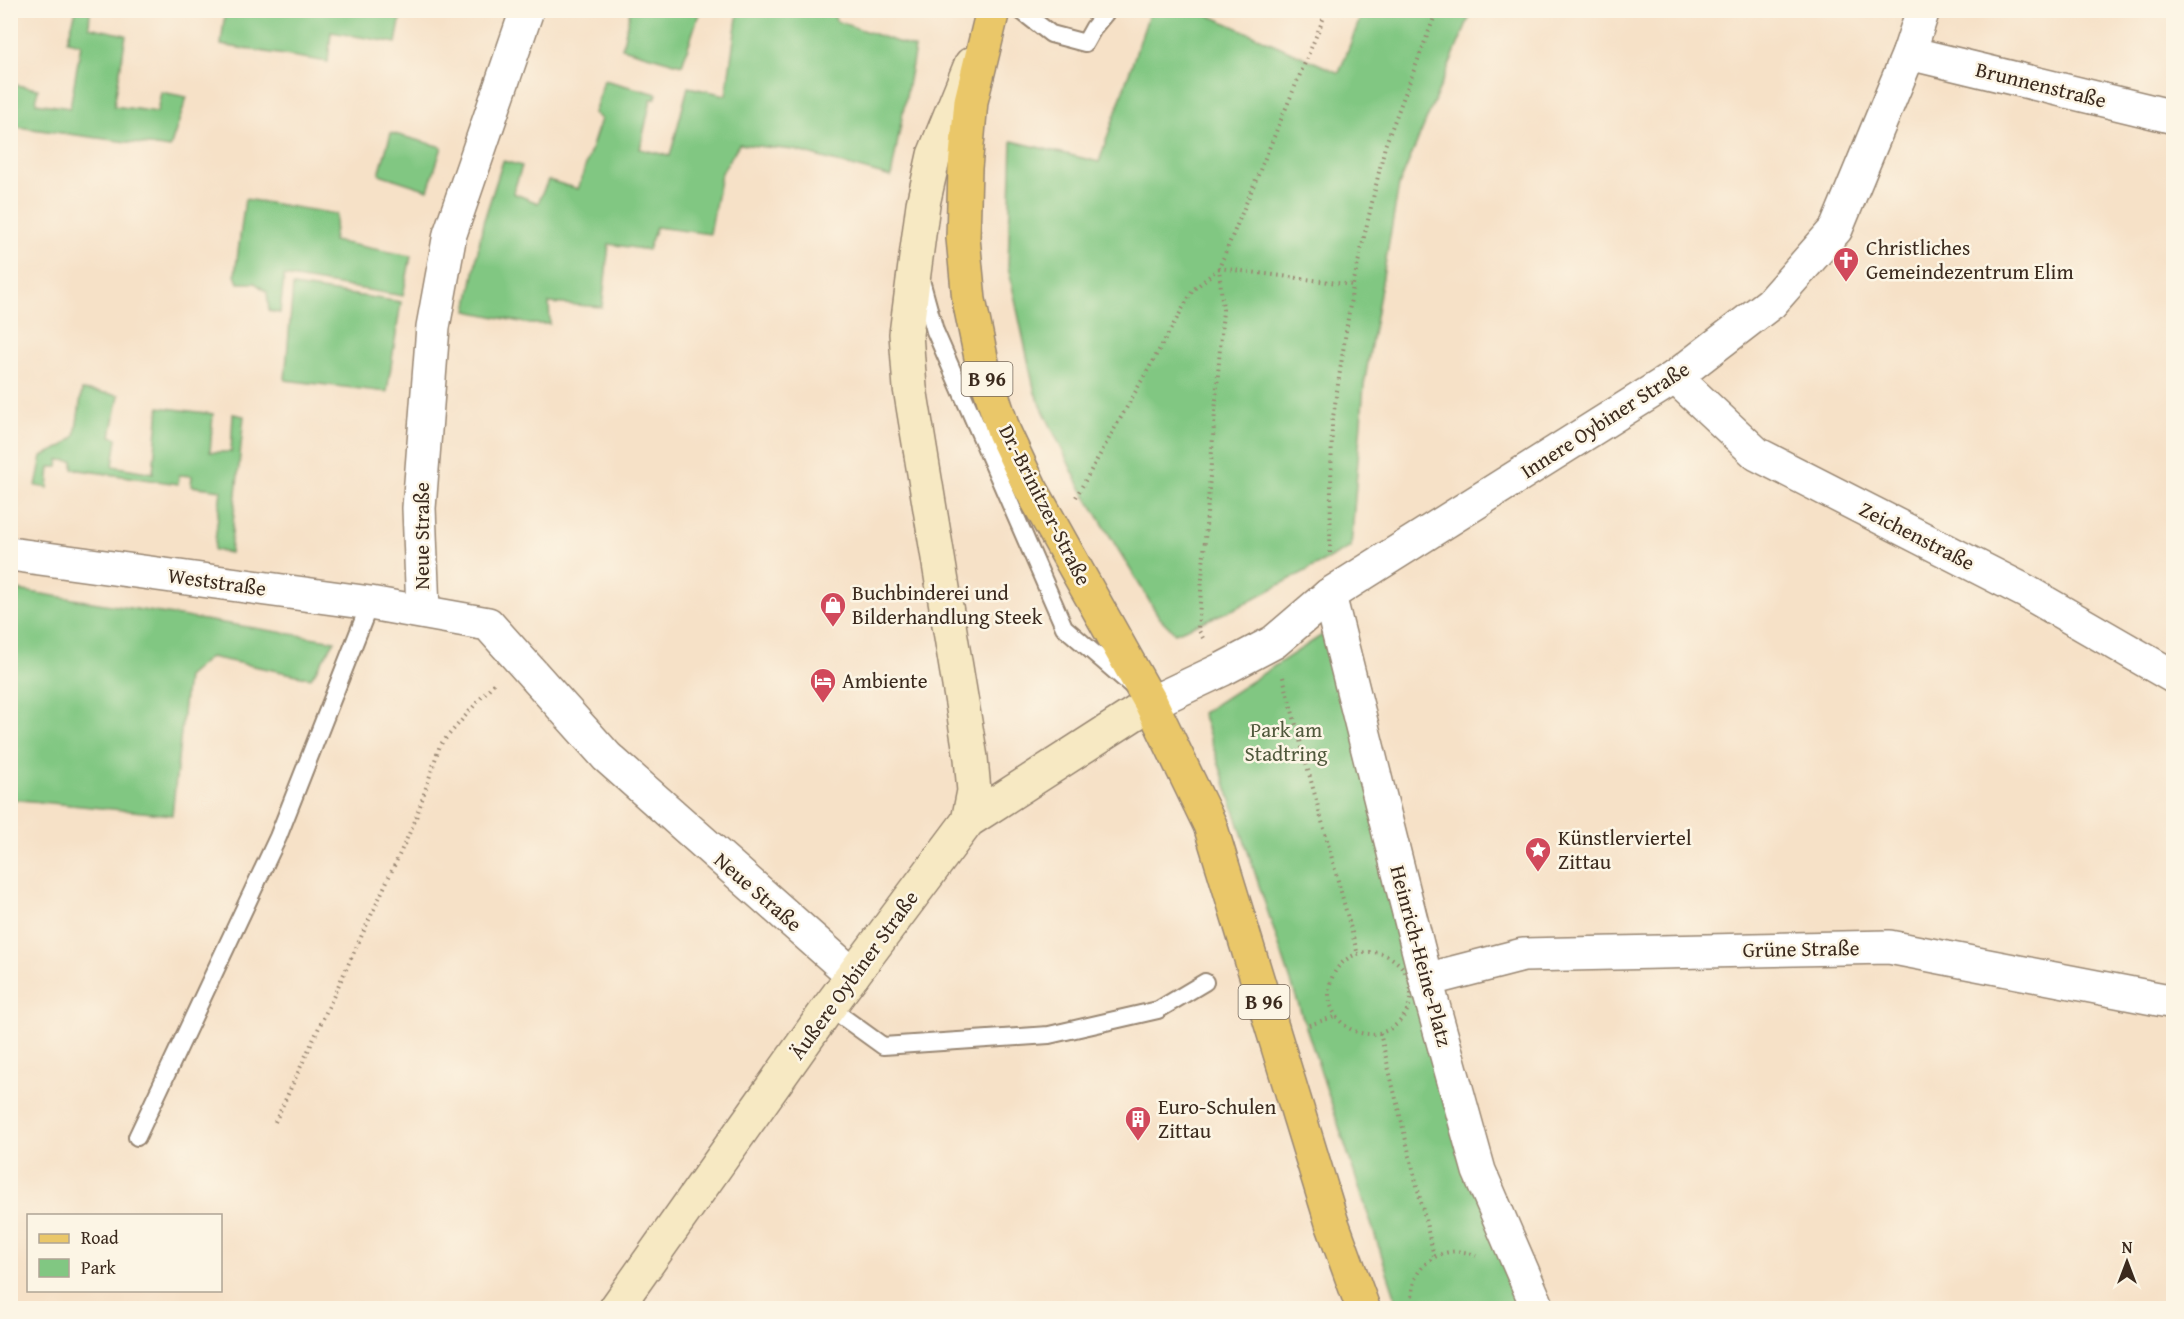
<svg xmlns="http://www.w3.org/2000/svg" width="2184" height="1319" viewBox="0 0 2184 1319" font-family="'Gentium Book Plus',serif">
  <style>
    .green { fill: #81c782; stroke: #5e7850; stroke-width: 1.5 }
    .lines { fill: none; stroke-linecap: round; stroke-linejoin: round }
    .service-casing { stroke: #988672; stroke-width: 20 }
    .minor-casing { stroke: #988672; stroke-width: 36 }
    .secondary-casing { stroke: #988672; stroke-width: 36 }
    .primary-casing { stroke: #988672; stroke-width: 36 }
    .path { stroke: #988672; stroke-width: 4; stroke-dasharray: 1.5 4.5; stroke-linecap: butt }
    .service { stroke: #fff; stroke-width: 16 }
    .minor { stroke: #fff; stroke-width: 33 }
    .secondary { stroke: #f7e9c3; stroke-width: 33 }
    .primary { stroke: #eac769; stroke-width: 33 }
    .labels { text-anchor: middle; stroke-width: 5; stroke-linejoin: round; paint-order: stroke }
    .shield { fill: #fcf5e5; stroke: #75675a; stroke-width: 1.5 }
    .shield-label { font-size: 20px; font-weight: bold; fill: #3b2a1e }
    .street-label { font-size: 21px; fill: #3b2a1e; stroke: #fcf5e5 }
    .poi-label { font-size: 21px; fill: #3b2a1e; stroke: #fcf5e5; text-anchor: start }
    .park-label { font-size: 21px; fill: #50593c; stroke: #fcf5e5 }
  </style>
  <rect width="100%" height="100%" fill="#fcf5e5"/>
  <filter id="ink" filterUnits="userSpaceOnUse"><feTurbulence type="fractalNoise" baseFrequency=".0167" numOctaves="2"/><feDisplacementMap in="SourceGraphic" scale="12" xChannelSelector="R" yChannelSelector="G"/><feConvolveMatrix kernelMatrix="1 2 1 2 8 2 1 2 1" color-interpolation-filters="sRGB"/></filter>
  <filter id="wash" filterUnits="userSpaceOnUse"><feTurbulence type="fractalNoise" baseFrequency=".008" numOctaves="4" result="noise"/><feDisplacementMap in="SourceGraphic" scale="24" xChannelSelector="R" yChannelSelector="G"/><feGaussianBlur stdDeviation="1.35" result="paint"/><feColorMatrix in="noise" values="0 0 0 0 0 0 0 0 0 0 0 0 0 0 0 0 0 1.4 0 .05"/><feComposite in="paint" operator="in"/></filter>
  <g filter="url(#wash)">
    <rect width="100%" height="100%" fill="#f6e1c7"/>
    <g class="green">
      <path d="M1197 10 1339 73 1363 11H1472L1399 185 1364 385 1351 547 1234 609 1175 633 1159 617 1078 483 1035 393 1008 267 1012 141 1099 162 1150 11Z"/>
      <path d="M76 11H90L89 27 126 35 114 106 157 112 161 92 187 97 170 148 11 126V84L38 89 36 103 70 108 81 44 67 41Z"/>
      <path d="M225 11 396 10 402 11 396 43 331 32 328 62 221 45Z"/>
      <path d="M630 11H700L682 65 622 48Z"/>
      <path d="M738 11H833L836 21 915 48 891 177 794 150 739 144 721 174 710 234 656 227 648 250 609 244 602 307 549 303 550 324H530L467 311 483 223 503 161 522 166 513 193 538 203 548 180 578 189 601 119 594 113 604 80 657 94 655 99H651L640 149 670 156 688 87 726 95Z"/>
      <path d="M391 133 442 147 428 190 379 174Z"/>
      <path d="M245 199 337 214 333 241 411 256 403 296 284 276 280 313 269 311 267 292 255 283H238L235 275Z"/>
      <path d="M293 286 401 302 387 392 285 380Z"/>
      <path d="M82 390 119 395 111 436 117 438 113 466 153 473 159 407 213 414 210 452H231L233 414 244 416 230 553 214 550 221 490 191 486 192 476 179 475 178 484 73 469V461L59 460 58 467H50L48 488 36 486 42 456 62 447 75 436Z"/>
      <path d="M10 589H11L335 641 311 678 210 657 187 677 172 815 11 799Z"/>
      <path d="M1330 630 1521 1308H1399L1202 713Z"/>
    </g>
  </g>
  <g filter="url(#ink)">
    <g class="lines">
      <g class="service-casing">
        <g id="service">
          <path d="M1020 10 1051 34 1085 43 1094 27 1108 10"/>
          <path d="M922 284 935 331 1064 627 1131 685"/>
          <path d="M829 1007 883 1046 1049 1035 1158 1010 1205 982"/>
          <path d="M137 1137 278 837 370 603"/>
        </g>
      </g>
      <g class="minor-casing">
        <g id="minor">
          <path d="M1909 53 2174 117"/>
          <path d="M1675 377 1757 454 2025 591 2174 677"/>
          <path d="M10 554 370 603 488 624 607 757 853 975"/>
          <path d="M1329 595 1426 980 1479 1171 1538 1308"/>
          <path d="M423 611 419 508 433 327 450 234 527 10"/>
          <path d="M1151 703 1223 669 1274 642 1329 595 1675 377 1771 303 1836 229 1909 53 1923 10"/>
          <path d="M1426 980 1523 955 1889 947 2174 1002"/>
        </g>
      </g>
      <g class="secondary-casing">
        <g id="secondary">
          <path d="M968 821 974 791 971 758 910 388 906 334 923 204 934 155 971 64"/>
          <path d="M616 1308 829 1007 968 821 1151 703"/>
        </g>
      </g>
      <g class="primary-casing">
        <path id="primary" d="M993 10 971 101 965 168 963 238 969 300 983 367 1004 432 1030 487 1151 703 1210 825 1332 1223 1363 1308"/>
      </g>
      <g class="path">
        <path d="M1076 497 1193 290 1219 268 1327 10"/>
        <path d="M1330 553 1332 424 1353 285 1385 146 1437 10"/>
        <path d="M1203 638 1198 629 1223 310 1219 268 1353 285"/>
        <path d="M1283 677 1358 955"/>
        <circle cx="1370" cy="993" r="41"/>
        <path d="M1309 1025 1336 1016"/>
        <path d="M1380 1033 1434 1256"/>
        <path d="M275 1122 415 821 440 745 494 683"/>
        <path d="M1415 1308C1401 1272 1442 1239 1476 1256"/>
      </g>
      <use href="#service" class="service"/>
      <use href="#minor" class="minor"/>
      <use href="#secondary" class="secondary"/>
      <use href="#primary" class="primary"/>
    </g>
  </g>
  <defs>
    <g id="church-pin" transform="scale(1.35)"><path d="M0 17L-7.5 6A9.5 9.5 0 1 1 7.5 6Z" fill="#d1495b" stroke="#fcf5e5"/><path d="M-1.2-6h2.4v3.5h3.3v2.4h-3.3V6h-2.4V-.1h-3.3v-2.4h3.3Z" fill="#fff"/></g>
    <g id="shop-pin" transform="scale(1.35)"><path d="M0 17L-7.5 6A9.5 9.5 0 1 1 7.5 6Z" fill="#d1495b" stroke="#fcf5e5"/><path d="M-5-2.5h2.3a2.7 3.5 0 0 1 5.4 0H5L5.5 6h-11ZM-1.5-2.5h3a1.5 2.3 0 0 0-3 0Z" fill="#fff"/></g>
    <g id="hotel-pin" transform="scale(1.35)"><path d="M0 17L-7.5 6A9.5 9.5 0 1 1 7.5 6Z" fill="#d1495b" stroke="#fcf5e5"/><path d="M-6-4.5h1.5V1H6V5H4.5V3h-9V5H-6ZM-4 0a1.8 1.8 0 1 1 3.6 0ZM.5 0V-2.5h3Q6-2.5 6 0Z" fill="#fff"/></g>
    <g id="sight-pin" transform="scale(1.35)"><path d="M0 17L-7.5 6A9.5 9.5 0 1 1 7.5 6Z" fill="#d1495b" stroke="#fcf5e5"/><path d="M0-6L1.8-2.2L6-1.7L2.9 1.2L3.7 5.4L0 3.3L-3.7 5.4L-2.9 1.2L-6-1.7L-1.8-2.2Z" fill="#fff"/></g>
    <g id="building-pin" transform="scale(1.35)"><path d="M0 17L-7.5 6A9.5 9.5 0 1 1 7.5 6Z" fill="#d1495b" stroke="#fcf5e5"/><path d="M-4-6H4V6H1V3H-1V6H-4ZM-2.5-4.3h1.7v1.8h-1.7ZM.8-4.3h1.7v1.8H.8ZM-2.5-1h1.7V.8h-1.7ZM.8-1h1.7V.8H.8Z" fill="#fff"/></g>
  </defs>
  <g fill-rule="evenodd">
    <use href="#church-pin" x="1846" y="260"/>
    <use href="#shop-pin" x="833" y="605"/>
    <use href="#hotel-pin" x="823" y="681"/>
    <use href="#sight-pin" x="1538" y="850"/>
    <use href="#building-pin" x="1138" y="1119"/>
  </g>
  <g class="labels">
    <g class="shield">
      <rect x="961.5" y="362" width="51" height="34" rx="4.5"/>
      <rect x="1238.5" y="985" width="51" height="34" rx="4.5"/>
    </g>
    <g class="shield-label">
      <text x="987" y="386">B 96</text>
      <text x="1264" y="1009">B 96</text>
    </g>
    <g class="street-label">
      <text transform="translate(2041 85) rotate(14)" y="7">Brunnenstraße</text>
      <text transform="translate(1605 420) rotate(-33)" y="7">Innere Oybiner Straße</text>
      <text transform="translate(1045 505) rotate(63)" y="7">Dr.-Brinitzer-Straße</text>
      <text transform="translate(422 536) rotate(-90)" y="7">Neue Straße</text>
      <text transform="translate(1917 536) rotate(27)" y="7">Zeichenstraße</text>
      <text transform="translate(217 582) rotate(8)" y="7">Weststraße</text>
      <text transform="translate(758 892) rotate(41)" y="7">Neue Straße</text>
      <text transform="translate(1801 949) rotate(-1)" y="7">Grüne Straße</text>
      <text transform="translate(1421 956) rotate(75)" y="7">Heinrich-Heine-Platz</text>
      <text transform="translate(854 975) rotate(-54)" y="7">Äußere Oybiner Straße</text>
    </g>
    <g class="poi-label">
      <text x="1866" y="255">Christliches<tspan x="1866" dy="24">Gemeindezentrum Elim</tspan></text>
      <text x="852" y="600">Buchbinderei und<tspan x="852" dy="24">Bilderhandlung Steek</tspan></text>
      <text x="842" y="688">Ambiente</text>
      <text x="1558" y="845">Künstlerviertel<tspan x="1558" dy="24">Zittau</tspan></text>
      <text x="1158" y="1114">Euro-Schulen<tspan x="1158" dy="24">Zittau</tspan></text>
    </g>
    <g class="park-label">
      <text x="1286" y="737">Park am<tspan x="1286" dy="24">Stadtring</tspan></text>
    </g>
  </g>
  <rect width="2184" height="1319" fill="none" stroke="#fcf5e5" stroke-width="36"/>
  <rect x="27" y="1214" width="195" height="78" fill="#fcf5e5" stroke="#afa495" stroke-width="1.5"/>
  <rect x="39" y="1234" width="30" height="9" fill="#eac769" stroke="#afa495" stroke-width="1.5"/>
  <text x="81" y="1244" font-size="18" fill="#3b2a1e">Road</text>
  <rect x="39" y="1259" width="30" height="18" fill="#81c782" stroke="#afa495" stroke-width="1.5"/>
  <text x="81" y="1274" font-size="18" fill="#3b2a1e">Park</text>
  <g transform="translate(2127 1262)" stroke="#fcf5e5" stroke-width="4.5" paint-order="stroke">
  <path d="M0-4.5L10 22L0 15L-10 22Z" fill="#3b2a1e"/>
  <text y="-9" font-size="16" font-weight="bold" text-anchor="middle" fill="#3b2a1e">N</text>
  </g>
</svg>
